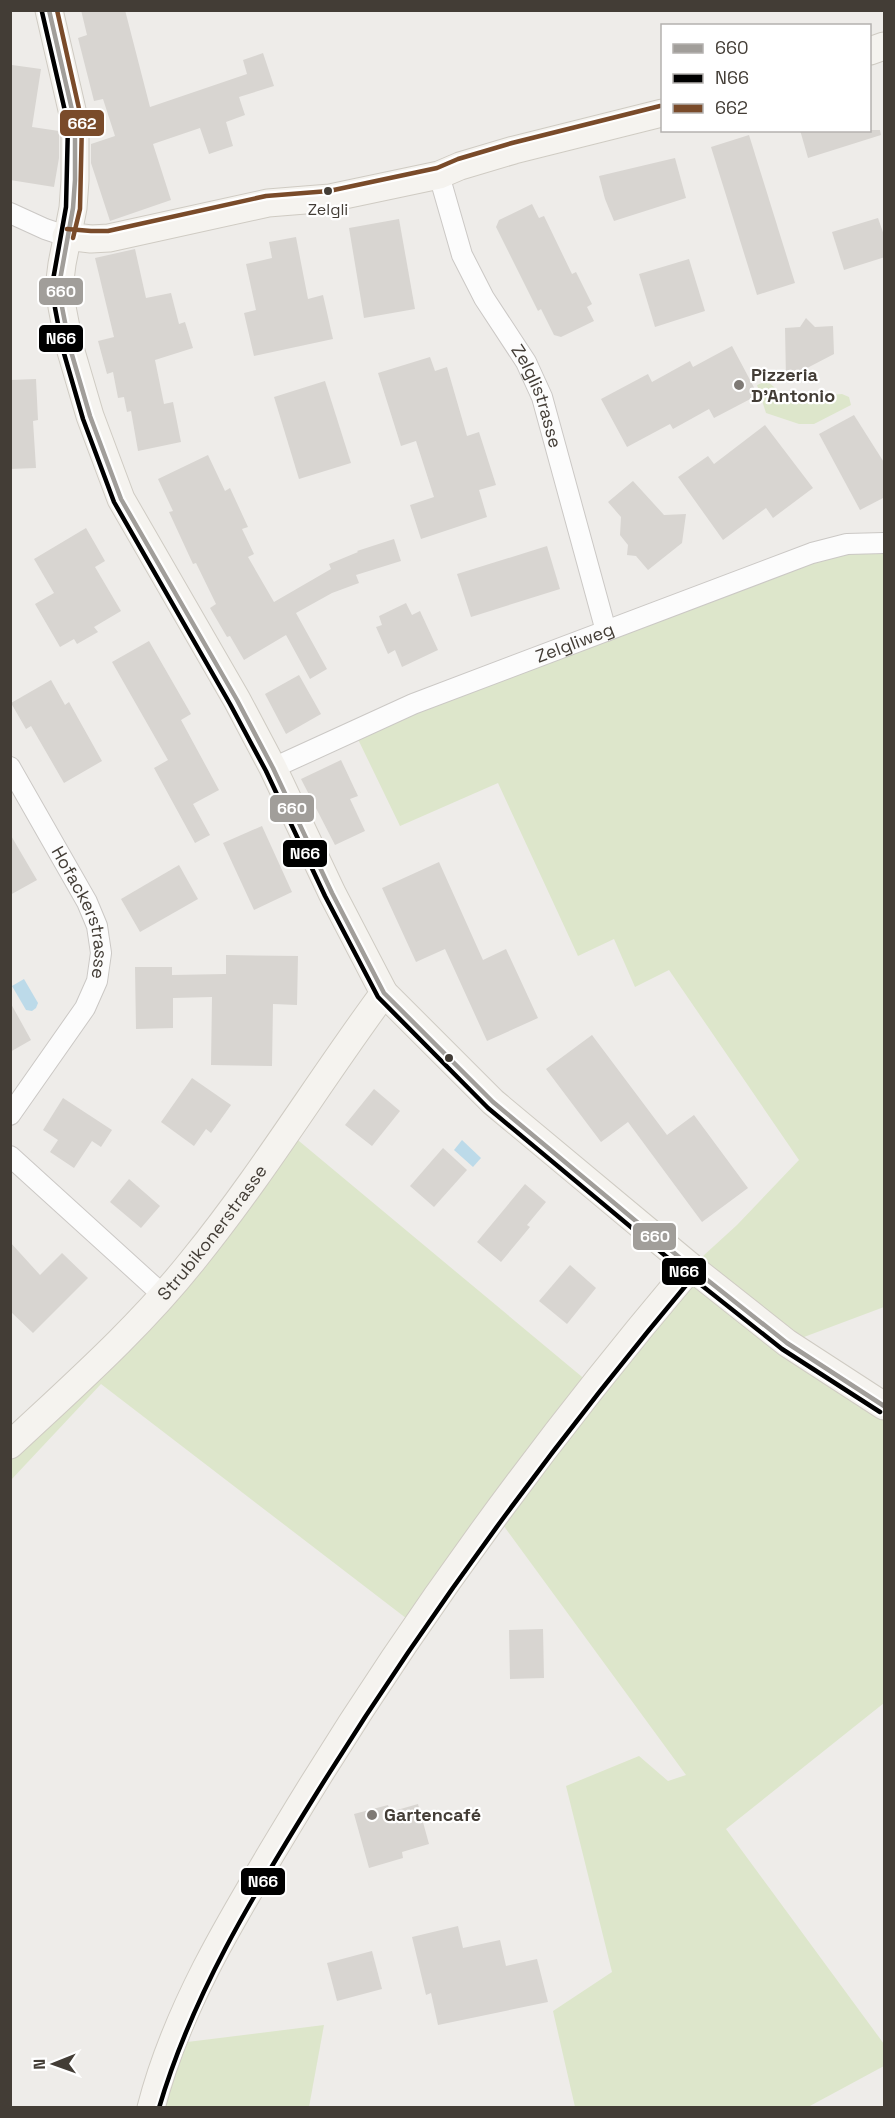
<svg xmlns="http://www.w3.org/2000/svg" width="895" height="2118" viewBox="0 0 895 2118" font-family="'Space Grotesk',sans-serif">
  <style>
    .green { fill: #dde6cb }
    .water { fill: #bcdae9 }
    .building { fill: #d8d5d1 }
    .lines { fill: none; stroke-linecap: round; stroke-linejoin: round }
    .street-casing { stroke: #cbc8c5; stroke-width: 22 }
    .secondary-casing { stroke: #cfcbc3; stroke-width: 29 }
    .street { stroke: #fcfcfc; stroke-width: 20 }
    .secondary { stroke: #f5f3ef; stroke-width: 27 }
    .bus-1-casing { stroke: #fff; stroke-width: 9 }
    .bus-2-casing { stroke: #fff; stroke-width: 9 }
    .bus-3-casing { stroke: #fff; stroke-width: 9 }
    .bus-1 { stroke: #a19e9a; stroke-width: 4.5 }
    .bus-2 { stroke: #000; stroke-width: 4.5 }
    .bus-3 { stroke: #7a4b2a; stroke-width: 4.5 }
    .bus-dot { fill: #433d36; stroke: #fff; stroke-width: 2 }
    .poi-dot { fill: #7f7a75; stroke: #fff; stroke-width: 2 }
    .labels { text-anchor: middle; stroke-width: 4.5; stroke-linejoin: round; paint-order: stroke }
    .bus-label { font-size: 16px; fill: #433d36; stroke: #fff }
    .poi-label { font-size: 18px; font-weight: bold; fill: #433d36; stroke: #fff; text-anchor: start }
    .street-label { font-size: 18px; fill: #433d36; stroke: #fff }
    .line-badge { stroke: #fff; stroke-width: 2 }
    .badge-label { font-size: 16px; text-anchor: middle; font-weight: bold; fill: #fff }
  </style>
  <rect width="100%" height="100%" fill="#eeece9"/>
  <g class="green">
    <path d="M767 381 788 399 842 394 849 397 851 405 814 424H799L766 413 757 385Z"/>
    <path d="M884 543V1307L788 1343 884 1406V1703L726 1829 884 2044V2066L808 2107H575L553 2011 612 1972 566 1786 639 1756 668 1781 686 1775 495 1514 415 1625 101 1384 11 1480V1445L89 1371 287 1131 593 1386 691 1267 737 1225 799 1160 669 970 635 987 614 939 578 956 498 783 400 826 354 731 812 553Z"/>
    <path d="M324 2025 309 2107 151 2108 171 2044Z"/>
  </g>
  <g class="water">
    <path d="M24 979 38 1003 36 1008 32 1011 26 1010 12 986Z"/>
    <path d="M462 1140 481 1158 473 1167 454 1150Z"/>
  </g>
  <g class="building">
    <path d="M81 10H125L150 107 247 74 243 60 263 53 274 86 239 97 245 115 226 122 233 146 209 154 200 128 153 144 171 200 110 221 91 163V144L115 136 103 99 94 101 78 38 87 35Z"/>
    <path d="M12 65 41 69 32 127 59 131V158L54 187 10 180V76Z"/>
    <path d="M800 130H880L881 135 808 158Z"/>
    <path d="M749 135 795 283 757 295 711 147Z"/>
    <path d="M675 158 686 198 614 221 605 199 599 176Z"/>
    <path d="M532 204 539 218 544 216 572 274 576 272 592 304 587 307 594 321 561 337 554 335 541 309 538 311 496 227 499 220Z"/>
    <path d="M878 218 885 238V257L844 270 832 232Z"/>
    <path d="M399 219 415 309 364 318 349 228Z"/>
    <path d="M296 237 308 299 323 295 333 339 254 356 244 313 256 310 246 264 272 258 269 242Z"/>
    <path d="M135 249 146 298 171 293 179 324 185 322 193 348 155 360 164 404 173 402 181 442 138 451 131 411 127 412 124 397 118 398 113 372 107 374 98 341 114 337 95 258Z"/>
    <path d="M689 259 705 311 655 327 639 274Z"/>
    <path d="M806 318 815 327 833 326 834 354 786 379 785 328 800 327Z"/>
    <path d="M732 346 758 395 714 418 709 409 673 429 670 424 627 447 601 399 648 374 652 382 690 361 693 367Z"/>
    <path d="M430 357 435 371 447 367 467 436 479 432 496 485 479 490 487 517 421 539 410 505 434 497 416 441 401 446 378 373Z"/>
    <path d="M36 379 38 420 33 421 36 468 10 469V380Z"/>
    <path d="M325 381 351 463 299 479 274 397Z"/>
    <path d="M854 415 885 464V497L860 510 819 434Z"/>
    <path d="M765 425 813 488 773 518 766 508 723 540 678 477 708 456 714 464Z"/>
    <path d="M208 455 225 491 230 488 248 527 242 529 254 554 248 557 274 602 331 569 329 564 358 552 357 551 394 539 401 561 356 575 359 583 332 593 296 613 327 669 310 679 286 635 244 660 230 636 227 637 210 608 216 604 196 563 193 564 169 512 173 511 158 479Z"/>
    <path d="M633 481 664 515 686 514 682 543 648 570 636 556 627 555 628 545 620 535 621 517 608 502Z"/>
    <path d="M86 528 105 561 95 567 121 611 94 627 98 632 77 644 74 639 60 647 35 604 54 593 34 559Z"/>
    <path d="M547 546 560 589 471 617 457 574Z"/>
    <path d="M406 603 412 615 420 611 438 650 402 667 395 650 388 654 376 627 382 625 379 616Z"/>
    <path d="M149 641 191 714 181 720 219 790 193 804 210 835 195 843 154 768 168 760 112 662Z"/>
    <path d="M299 675 321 714 286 734 265 694Z"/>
    <path d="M51 680 65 705 69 702 102 761 64 783 31 726 26 729 11 703Z"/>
    <path d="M341 760 358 796 350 799 365 831 335 845 301 779Z"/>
    <path d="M262 826 292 892 254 910 223 843Z"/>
    <path d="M10 834 37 880 10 895Z"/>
    <path d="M439 862 483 960 506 949 538 1018 487 1041 445 949 416 962 382 888Z"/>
    <path d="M179 865 198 899 140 932 121 899Z"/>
    <path d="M226 955 298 956 297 1005 273 1004 272 1066 211 1065 212 997 173 998V1028L136 1029 135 967H172V975L226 974Z"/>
    <path d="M10 1002 31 1040 10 1052Z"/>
    <path d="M592 1035 667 1135 694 1115 748 1188 702 1222 628 1122 601 1142 546 1069Z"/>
    <path d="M192 1078 231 1105 211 1133 206 1129 194 1146 161 1122Z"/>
    <path d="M374 1089 400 1111 372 1146 345 1125Z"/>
    <path d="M63 1098 112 1130 101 1147 92 1141 74 1168 50 1152 58 1140 43 1130Z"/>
    <path d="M443 1148 467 1170 434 1207 410 1186Z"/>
    <path d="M129 1179 160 1206 141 1228 110 1202Z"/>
    <path d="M525 1184 546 1202 527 1225 530 1227 501 1262 477 1242Z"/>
    <path d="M10 1242 40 1275 62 1253 88 1278 33 1333 10 1311Z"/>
    <path d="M570 1265 596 1288 567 1324 539 1301Z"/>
    <path d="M543 1629 544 1678 510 1679 509 1630Z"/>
    <path d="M418 1804 429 1844 402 1852 403 1858 369 1868 354 1814 388 1805 390 1812Z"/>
    <path d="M458 1926 463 1948 500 1940 506 1966 537 1959 548 2002 438 2025 431 1993 426 1995 412 1937Z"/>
    <path d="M372 1951 382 1989 337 2001 327 1963Z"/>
  </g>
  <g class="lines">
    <g class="street-casing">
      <g id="street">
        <path id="s1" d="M439 175 462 255 484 298 526 362 542 397 606 631"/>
        <path d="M10 213 45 229 66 236"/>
        <path id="s2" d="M10 767 87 902 97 926 101 953 97 981 85 1008 10 1115"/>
        <path id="s3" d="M273 768 413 704 812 553 847 544 884 543"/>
        <path d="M10 1156 163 1295"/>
      </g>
    </g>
    <g class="secondary-casing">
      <g id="secondary">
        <path d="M49 10 75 123V180L73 208 62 264 60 280 62 307 70 348 90 416 121 499 237 700 273 768 332 893 384 993 493 1102 691 1267 787 1343 884 1406"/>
        <path d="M870 51 884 46"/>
        <path d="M66 236 91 239 109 238 268 203 330 198 439 175 460 166 514 150 662 113"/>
        <path id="s4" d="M10 1445C73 1386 139 1328 193 1260 262 1175 319 1081 384 993"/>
        <path d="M151 2108C177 2007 234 1915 287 1827 406 1629 542 1443 691 1267"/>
      </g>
    </g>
    <use href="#street" class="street"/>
    <use href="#secondary" class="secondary"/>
    <g class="bus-1-casing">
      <path id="bus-1" d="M49 10 75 123V180L73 208 60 280 62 307 70 348 90 416 121 499 237 700 273 768 332 893 384 993 493 1102 691 1267 787 1343 884 1406"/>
    </g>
    <g class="bus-2-casing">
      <g id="bus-2">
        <path d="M42 12 68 124 66 207 53 280 55 308 63 350 83 419 114 502 230 704 266 771 325 896 378 997 488 1108 686 1273 782 1349 880 1412"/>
        <path d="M159 2108C192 1996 252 1897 313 1799 428 1613 557 1439 697 1272"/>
      </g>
    </g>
    <g class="bus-3-casing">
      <g id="bus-3">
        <path d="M57 10 82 122 80 209 73 238"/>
        <path d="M67 229 91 231H108L266 196 329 191 437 168 458 159 512 143 660 106"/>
      </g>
    </g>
    <use href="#bus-1" class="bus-1"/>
    <use href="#bus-2" class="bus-2"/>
    <use href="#bus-3" class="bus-3"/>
  </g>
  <g class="bus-dot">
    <circle cx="328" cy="191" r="5"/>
    <circle cx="449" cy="1058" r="5"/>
  </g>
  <g class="poi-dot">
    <circle cx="739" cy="385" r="6"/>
    <circle cx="372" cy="1815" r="6"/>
  </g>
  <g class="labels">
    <g class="bus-label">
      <text x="328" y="215">Zelgli</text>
    </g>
    <g class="poi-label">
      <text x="751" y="381">Pizzeria<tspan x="751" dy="21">D'Antonio</tspan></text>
      <text x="384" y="1821">Gartencafé</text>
    </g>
    <g class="street-label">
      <text dy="6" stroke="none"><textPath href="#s1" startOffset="244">Zelglistrasse</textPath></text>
      <text dy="6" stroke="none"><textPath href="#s3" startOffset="327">Zelgliweg</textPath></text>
      <text dy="6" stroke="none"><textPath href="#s2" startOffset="164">Hofackerstrasse</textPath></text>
      <text dy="6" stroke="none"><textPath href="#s4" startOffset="294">Strubikonerstrasse</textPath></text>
    </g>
  </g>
  <g class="line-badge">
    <rect x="59" y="109" width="46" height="28" rx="6" fill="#7a4b2a"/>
    <rect x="38" y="277" width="46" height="29" rx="6" fill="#a19e9a"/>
    <rect x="38" y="324" width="46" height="29" rx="6" fill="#000"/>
    <rect x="269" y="794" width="46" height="29" rx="6" fill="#a19e9a"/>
    <rect x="282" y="839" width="46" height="29" rx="6" fill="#000"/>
    <rect x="632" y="1222" width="45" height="29" rx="6" fill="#a19e9a"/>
    <rect x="661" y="1257" width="46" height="29" rx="6" fill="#000"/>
    <rect x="240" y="1867" width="46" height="29" rx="6" fill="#000"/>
  </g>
  <g class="badge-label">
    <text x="82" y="129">662</text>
    <text x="61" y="297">660</text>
    <text x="61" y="344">N66</text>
    <text x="292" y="814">660</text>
    <text x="305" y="859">N66</text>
    <text x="655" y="1242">660</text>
    <text x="684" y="1277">N66</text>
    <text x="263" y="1887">N66</text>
  </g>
  <rect width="895" height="2118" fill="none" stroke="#433d36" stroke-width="24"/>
  <rect x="661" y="24" width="210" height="108" fill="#ffffff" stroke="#b4b1af" stroke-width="1.5"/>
  <rect x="673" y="44" width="30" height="9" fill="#a19e9a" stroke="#b4b1af" stroke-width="1.5"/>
  <text x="715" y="54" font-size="18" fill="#433d36">660</text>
  <rect x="673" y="74" width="30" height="9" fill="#000000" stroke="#b4b1af" stroke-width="1.5"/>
  <text x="715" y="84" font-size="18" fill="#433d36">N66</text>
  <rect x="673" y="104" width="30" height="9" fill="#7a4b2a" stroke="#b4b1af" stroke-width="1.5"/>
  <text x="715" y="114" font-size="18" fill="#433d36">662</text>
  <g transform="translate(54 2064) rotate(269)" stroke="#ffffff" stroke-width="4.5" paint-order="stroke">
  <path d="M0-4.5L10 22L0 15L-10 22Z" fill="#433d36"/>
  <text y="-9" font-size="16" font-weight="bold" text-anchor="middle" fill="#433d36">N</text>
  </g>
</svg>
